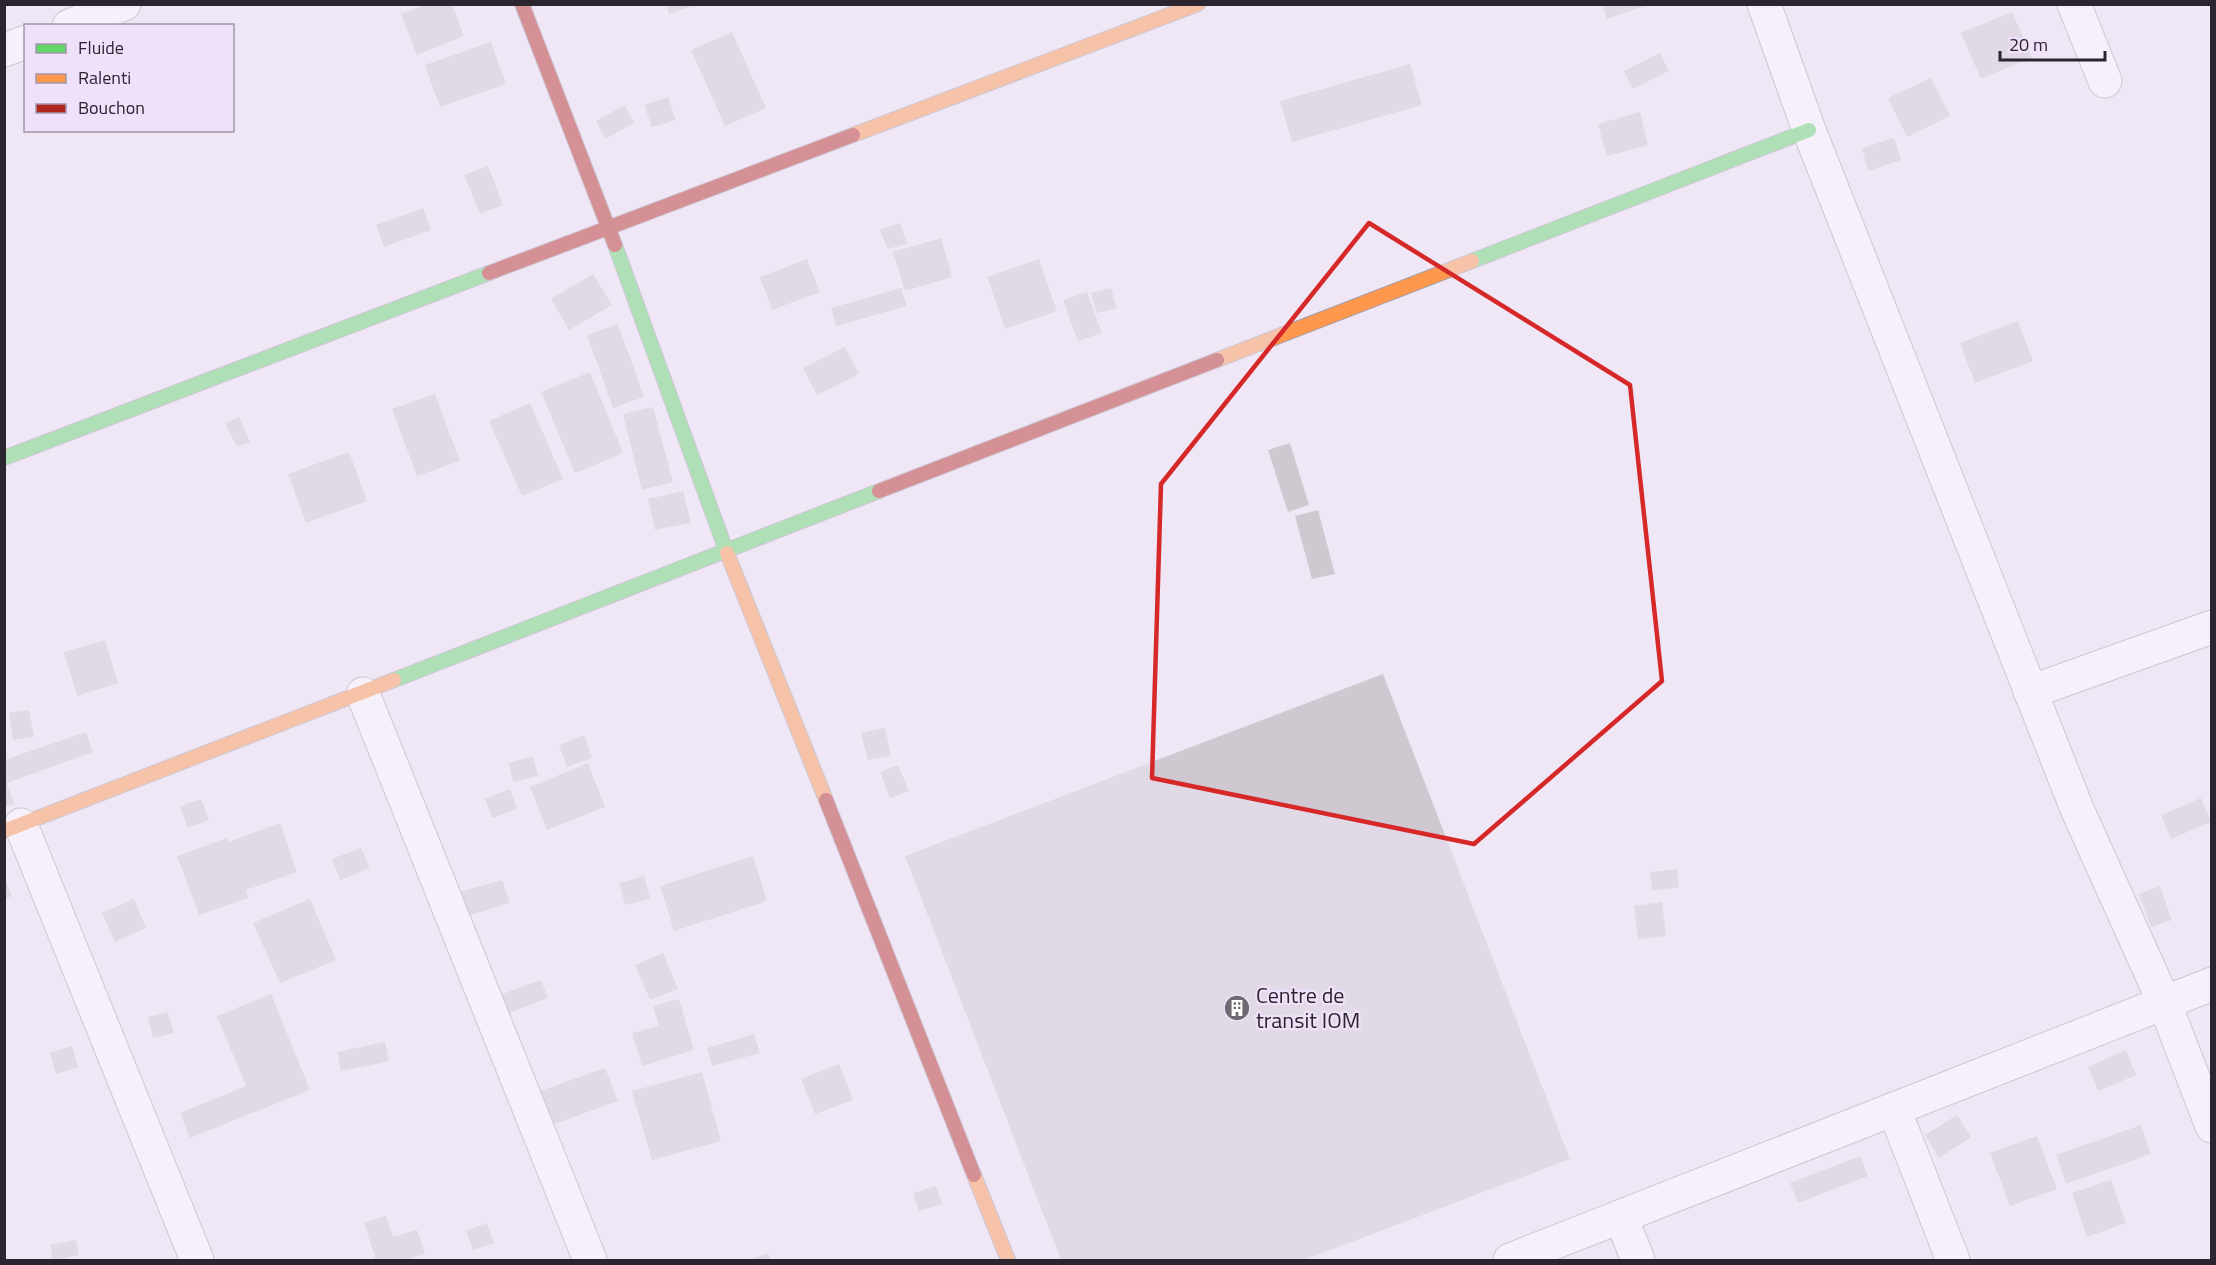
<svg xmlns="http://www.w3.org/2000/svg" width="2216" height="1265" viewBox="0 0 2216 1265" font-family="'Titillium Web',sans-serif">
  <style>
    .building { fill: #d0c8d1 }
    .lines { fill: none; stroke-linecap: round; stroke-linejoin: round }
    .street-casing { stroke: #a59ea9; stroke-width: 35 }
    .fast-casing { stroke: #a59ea9; stroke-width: 16 }
    .slow-casing { stroke: #a59ea9; stroke-width: 16 }
    .jam-casing { stroke: #a59ea9; stroke-width: 16 }
    .street { stroke: #fdfbfe; stroke-width: 33 }
    .fast { stroke: #63d668; stroke-width: 14 }
    .slow { stroke: #ff974d; stroke-width: 14 }
    .jam { stroke: #b3261e; stroke-width: 14 }
    .marked { fill: none; stroke: #d62828; stroke-width: 4.5; stroke-linejoin: round }
    .labels { text-anchor: middle; stroke-width: 4.5; stroke-linejoin: round; paint-order: stroke }
    .poi-label { font-size: 22px; fill: #2a252e; stroke: #f0e1fb; text-anchor: start }
  </style>
  <rect width="100%" height="100%" fill="#efe7f5"/>
  <g class="building">
    <path d="M428 4H452L464 36 417 55 401 14Z"/>
    <path d="M666 4H694V5L669 14Z"/>
    <path d="M1602 4H1647V5L1607 19Z"/>
    <path d="M2012 12 2032 57 1981 79 1961 33Z"/>
    <path d="M732 32 766 108 725 126 691 50Z"/>
    <path d="M491 42 506 84 440 107 425 65Z"/>
    <path d="M1660 53 1669 71 1633 89 1624 71Z"/>
    <path d="M1410 64 1422 105 1292 142 1280 101Z"/>
    <path d="M1931 78 1950 116 1907 137 1888 98Z"/>
    <path d="M668 97 676 120 652 127 644 105Z"/>
    <path d="M625 105 634 123 605 139 596 121Z"/>
    <path d="M1640 112 1648 145 1607 156 1598 124Z"/>
    <path d="M1894 138 1901 160 1868 171 1862 148Z"/>
    <path d="M488 166 503 205 480 214 464 175Z"/>
    <path d="M423 208 431 230 384 247 376 225Z"/>
    <path d="M900 223 907 244 887 249 880 229Z"/>
    <path d="M941 238 952 277 905 291 893 252Z"/>
    <path d="M807 259 820 292 772 310 760 277Z"/>
    <path d="M1039 259 1057 311 1005 329 987 277Z"/>
    <path d="M593 274 612 305 569 330 551 299Z"/>
    <path d="M901 288 907 306 836 326 831 308Z"/>
    <path d="M1111 288 1117 308 1097 313 1091 293Z"/>
    <path d="M1087 292 1102 333 1078 341 1063 300Z"/>
    <path d="M2018 321 2033 361 1975 383 1960 343Z"/>
    <path d="M618 324 644 397 613 408 587 335Z"/>
    <path d="M845 347 859 374 817 395 803 368Z"/>
    <path d="M590 372 623 453 575 473 541 392Z"/>
    <path d="M435 394 460 461 417 476 392 409Z"/>
    <path d="M530 403 563 479 522 496 489 421Z"/>
    <path d="M653 407 673 482 642 490 623 414Z"/>
    <path d="M239 417 250 442 237 447 225 423Z"/>
    <path d="M1290 443 1309 505 1288 512 1268 450Z"/>
    <path d="M349 452 367 501 306 523 288 474Z"/>
    <path d="M683 491 691 523 655 530 648 499Z"/>
    <path d="M1318 510 1335 574 1312 579 1295 516Z"/>
    <path d="M105 640 118 683 77 696 64 652Z"/>
    <path d="M1383 674 1570 1159 1304 1260H1061L905 856Z"/>
    <path d="M29 710 34 737 13 740 9 713Z"/>
    <path d="M885 728 891 756 868 760 861 733Z"/>
    <path d="M86 732 93 752 7 783 14 804 4 807V760Z"/>
    <path d="M584 735 592 758 567 767 559 745Z"/>
    <path d="M533 756 538 776 513 782 509 763Z"/>
    <path d="M588 763 605 807 547 830 530 787Z"/>
    <path d="M898 765 909 791 890 798 880 772Z"/>
    <path d="M510 789 517 809 492 818 485 799Z"/>
    <path d="M2201 798 2211 822 2171 839 2161 815Z"/>
    <path d="M201 799 209 820 188 828 180 806Z"/>
    <path d="M280 823 297 872 246 890 248 898 199 915 177 856 227 838 228 842Z"/>
    <path d="M361 848 370 868 340 880 332 859Z"/>
    <path d="M753 856 767 901 674 931 660 886Z"/>
    <path d="M1677 869 1679 887 1652 891 1650 872Z"/>
    <path d="M4 875 12 896 4 899Z"/>
    <path d="M644 876 650 899 625 905 619 883Z"/>
    <path d="M502 880 510 903 467 916 460 892Z"/>
    <path d="M2160 886 2172 920 2151 927 2139 894Z"/>
    <path d="M134 899 146 928 115 942 102 913Z"/>
    <path d="M310 899 336 960 280 983 253 923Z"/>
    <path d="M1662 902 1666 936 1638 939 1634 906Z"/>
    <path d="M663 953 678 989 650 1000 635 965Z"/>
    <path d="M541 980 548 998 509 1013 502 994Z"/>
    <path d="M271 994 310 1090 190 1138 180 1113 246 1086 217 1016Z"/>
    <path d="M679 999 694 1050 642 1066 632 1033 659 1026 653 1006Z"/>
    <path d="M168 1012 174 1033 153 1038 148 1017Z"/>
    <path d="M754 1034 760 1053 712 1066 707 1048Z"/>
    <path d="M385 1042 389 1061 341 1071 337 1052Z"/>
    <path d="M72 1046 78 1067 56 1074 50 1053Z"/>
    <path d="M2126 1050 2136 1075 2098 1091 2088 1067Z"/>
    <path d="M839 1064 853 1100 815 1114 801 1079Z"/>
    <path d="M605 1068 618 1101 549 1126 537 1092Z"/>
    <path d="M702 1072 721 1141 652 1160 632 1091Z"/>
    <path d="M1957 1115 1971 1137 1939 1158 1925 1135Z"/>
    <path d="M2141 1125 2151 1154 2066 1184 2056 1155Z"/>
    <path d="M2037 1136 2057 1189 2010 1206 1990 1153Z"/>
    <path d="M1860 1156 1868 1176 1798 1203 1790 1183Z"/>
    <path d="M2111 1180 2126 1223 2087 1237 2072 1193Z"/>
    <path d="M936 1186 942 1204 919 1211 913 1193Z"/>
    <path d="M386 1216 393 1237 417 1230 425 1254 405 1260H376L364 1223Z"/>
    <path d="M487 1223 494 1243 473 1250 466 1231Z"/>
    <path d="M76 1240 79 1255 53 1260 50 1245Z"/>
    <path d="M768 1253 771 1260H750Z"/>
  </g>
  <g class="lines">
    <g class="street-casing">
      <g id="street">
        <path d="M1764 4 1809 130 2077 809 2164 1002 2212 1126"/>
        <path d="M2074 4 2105 81"/>
        <path d="M69 26 124 4"/>
        <path d="M4 50 26 42"/>
        <path d="M2030 692 2212 627"/>
        <path d="M363 694 590 1260"/>
        <path d="M21 825 197 1260"/>
        <path d="M1894 1109 1953 1260"/>
        <path d="M1621 1217 1638 1260"/>
        <path d="M1510 1260 2212 984"/>
      </g>
    </g>
    <g class="fast-casing">
      <g id="fast">
        <path d="M615 245 727 553"/>
        <path d="M1472 261 1809 130"/>
        <path d="M4 458 489 273"/>
        <path d="M394 680 879 491"/>
      </g>
    </g>
    <g class="slow-casing">
      <g id="slow">
        <path d="M853 135 1198 4"/>
        <path d="M1217 360 1472 261"/>
        <path d="M727 553 826 800"/>
        <path d="M4 831 394 680"/>
        <path d="M974 1175 1008 1260"/>
      </g>
    </g>
    <g class="jam-casing">
      <g id="jam">
        <path d="M522 4 615 245"/>
        <path d="M489 273 853 135"/>
        <path d="M879 491 1217 360"/>
        <path d="M826 800 974 1175"/>
      </g>
    </g>
    <use href="#street" class="street"/>
    <use href="#fast" class="fast"/>
    <use href="#slow" class="slow"/>
    <use href="#jam" class="jam"/>
  </g>
  <path d="M0 0H2216V1265H0ZM1369 223 1630 385 1662 681 1474 844 1152 778 1161 484Z" fill="#efe7f5" fill-opacity=".55" fill-rule="evenodd"/>
  <path class="marked" d="M1369 223 1630 385 1662 681 1474 844 1152 778 1161 484Z"/>
  <defs>
    <g id="building-disc" transform="scale(1.35)"><circle r="9.5" fill="#6f6974" stroke="#f0e1fb"/><path d="M-4-6H4V6H1V3H-1V6H-4ZM-2.5-4.3h1.7v1.8h-1.7ZM.8-4.3h1.7v1.8H.8ZM-2.5-1h1.7V.8h-1.7ZM.8-1h1.7V.8H.8Z" fill="#fff"/></g>
  </defs>
  <g fill-rule="evenodd">
    <use href="#building-disc" x="1237" y="1008"/>
  </g>
  <g class="labels">
    <g class="poi-label">
      <text x="1256" y="1003">Centre de<tspan x="1256" dy="25">transit IOM</tspan></text>
    </g>
  </g>
  <rect width="2216" height="1265" fill="none" stroke="#2a252e" stroke-width="12"/>
  <rect x="24" y="24" width="210" height="108" fill="#f0e1fb" stroke="#a196a9" stroke-width="1.5"/>
  <rect x="36" y="44" width="30" height="9" fill="#63d668" stroke="#a196a9" stroke-width="1.5"/>
  <text x="78" y="54" font-size="18" fill="#2a252e">Fluide</text>
  <rect x="36" y="74" width="30" height="9" fill="#ff974d" stroke="#a196a9" stroke-width="1.5"/>
  <text x="78" y="84" font-size="18" fill="#2a252e">Ralenti</text>
  <rect x="36" y="104" width="30" height="9" fill="#b3261e" stroke="#a196a9" stroke-width="1.5"/>
  <text x="78" y="114" font-size="18" fill="#2a252e">Bouchon</text>
  <path d="M2000 51v9h105v-9" fill="none" stroke="#2a252e" stroke-width="3"/>
  <text x="2009" y="51" font-size="18" fill="#2a252e" stroke="#f0e1fb" stroke-width="4.5" paint-order="stroke">20 m</text>
</svg>
